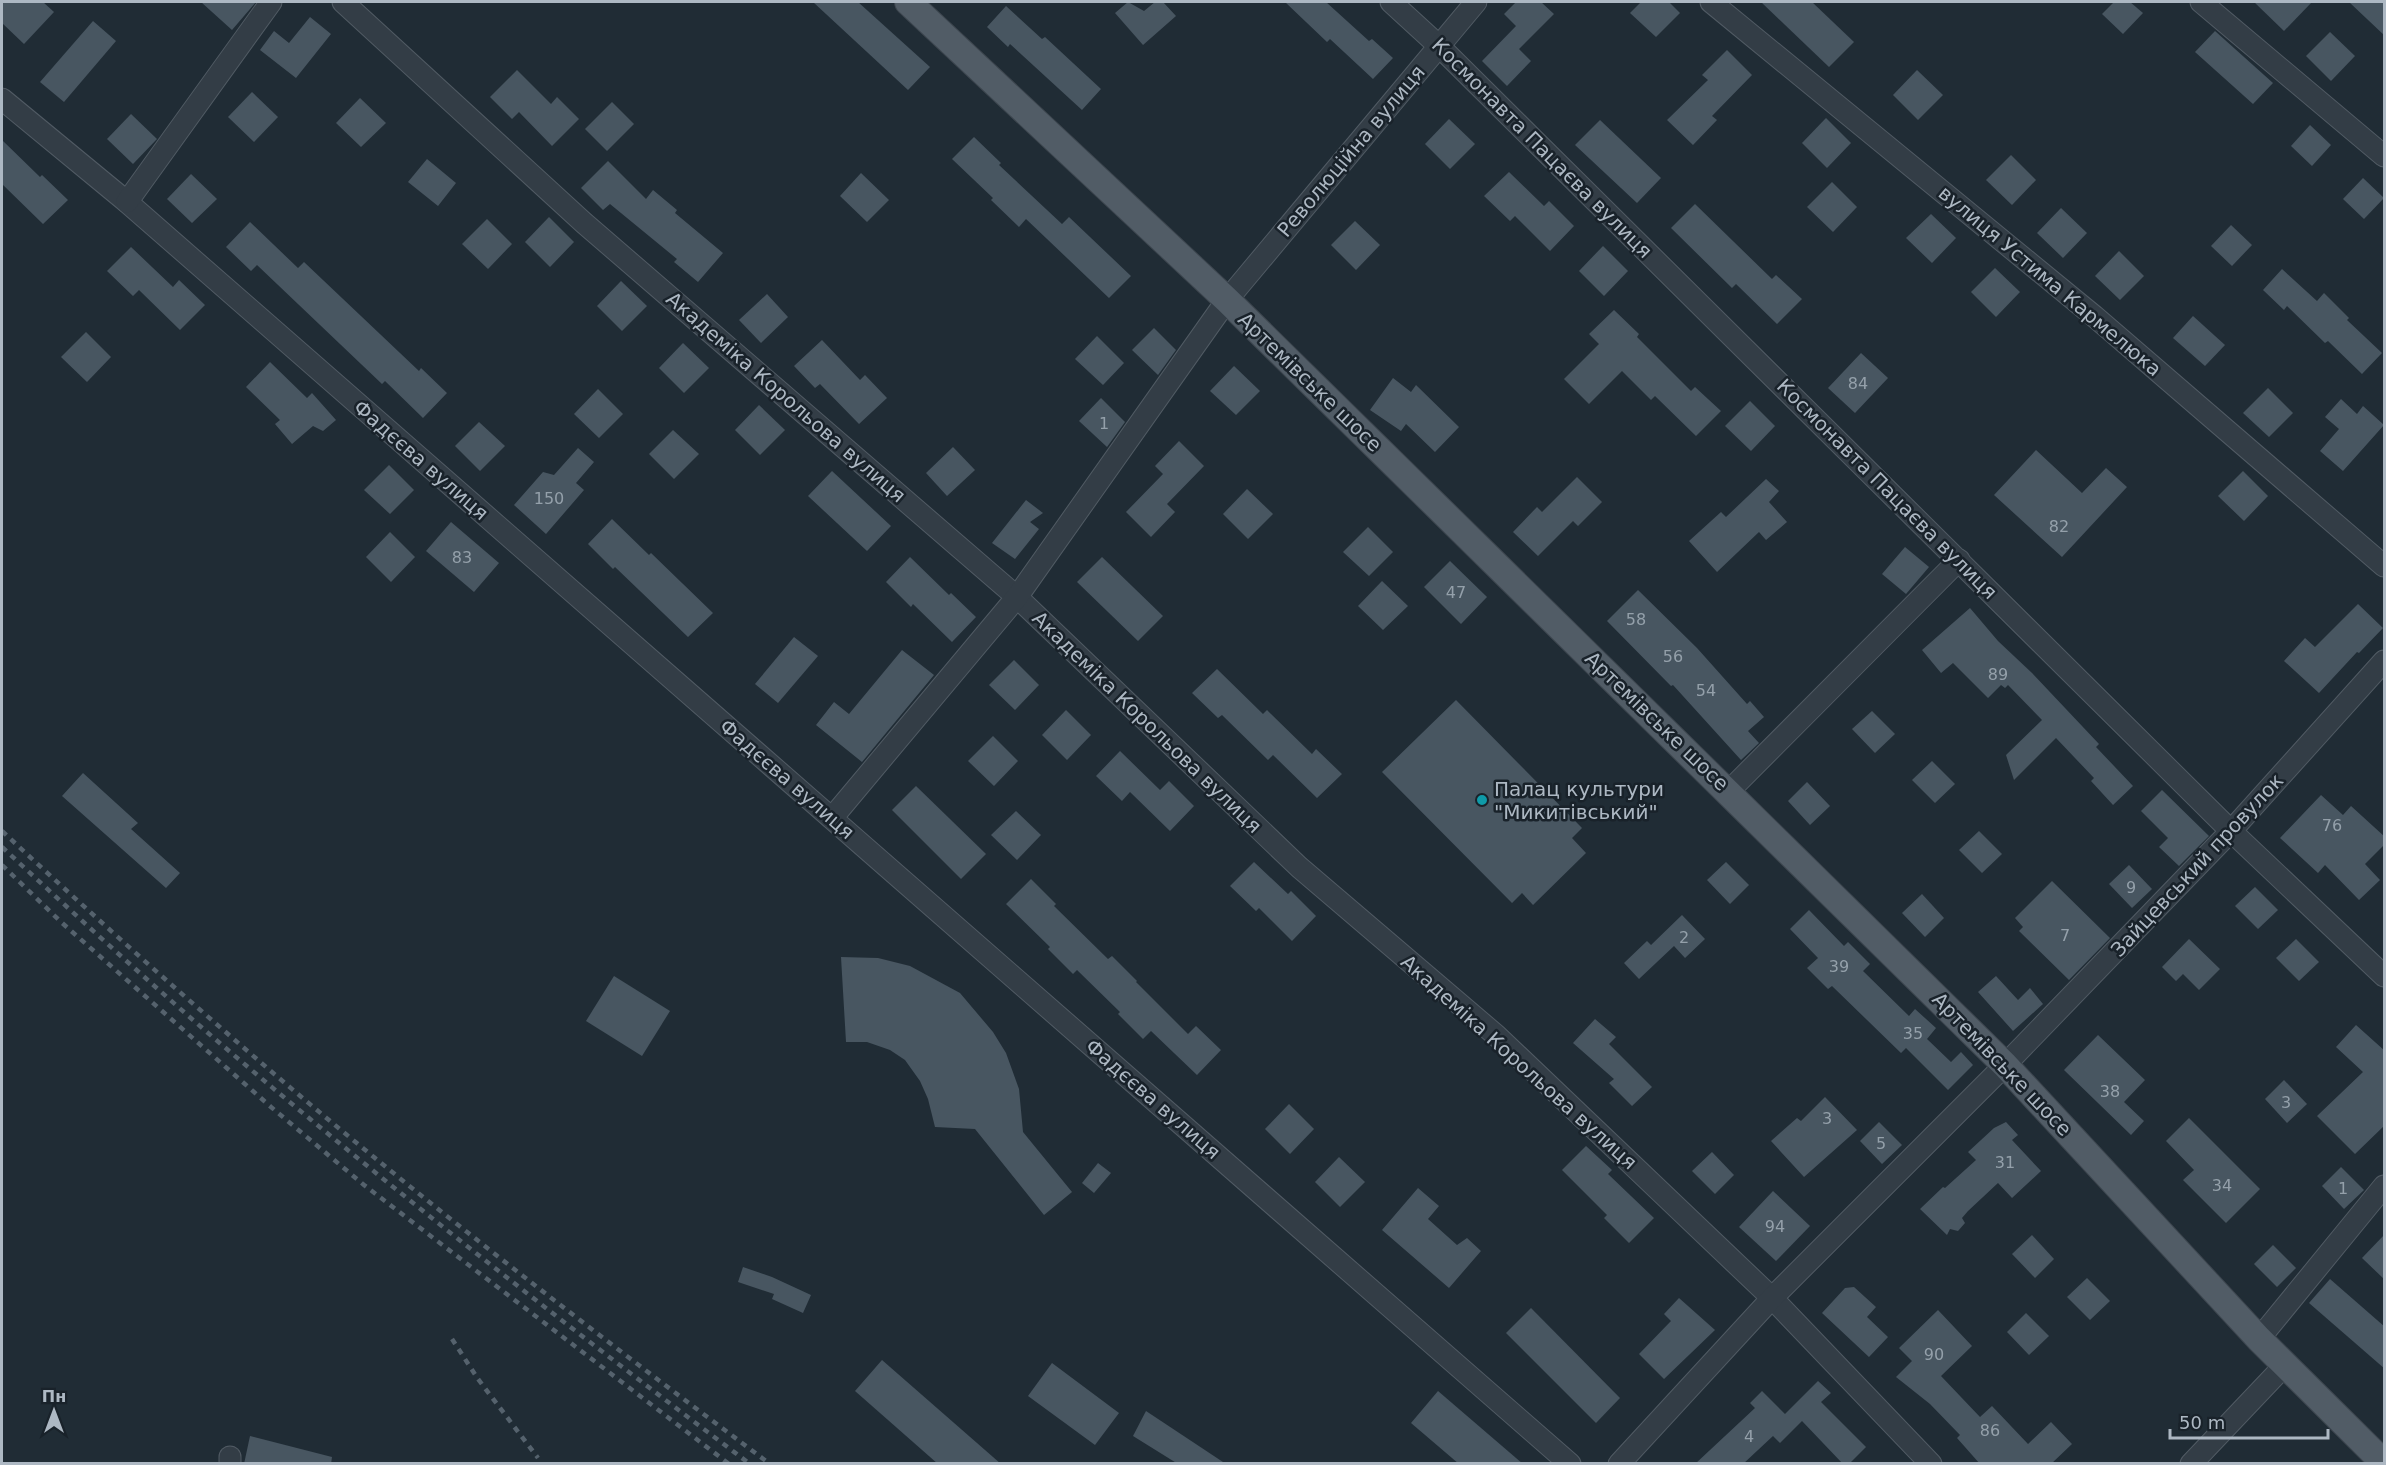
<svg xmlns="http://www.w3.org/2000/svg" width="2386" height="1465" viewBox="0 0 2386 1465" font-family="'DejaVu Sans',sans-serif">
  <style>
    .building { fill: #485661 }
    .lines { fill: none; stroke-linecap: round; stroke-linejoin: round }
    .minor-casing { stroke: #515b64; stroke-width: 23 }
    .major-casing { stroke: #3d464f; stroke-width: 28 }
    .minor { stroke: #333d46; stroke-width: 21 }
    .major { stroke: #515c66; stroke-width: 26 }
    .rail { stroke: #55626d; stroke-width: 4.5; stroke-dasharray: 6 6; stroke-linecap: butt }
    .culture-dot { fill: #0f9aa8; stroke: #19222a; stroke-width: 2 }
    .labels { text-anchor: middle; stroke-width: 5; stroke-linejoin: round; paint-order: stroke }
    .number-label { font-size: 16px; fill: #94a0aa }
    .street-label { font-size: 20px; fill: #adb8c3; stroke: #19222a }
    .poi-label { font-size: 20px; fill: #adb8c3; stroke: #19222a; text-anchor: start }
  </style>
  <rect width="100%" height="100%" fill="#202c35"/>
  <g class="building">
    <path d="M2 2H43L54 12 24 44 2 23Z"/>
    <path d="M201 2H256L232 30Z"/>
    <path d="M813 2H858L930 67 908 90Z"/>
    <path d="M1128 2 1144 11 1155 2H1163L1176 16 1143 45 1115 13Z"/>
    <path d="M1285 2H1326L1369 41 1372 39 1393 58 1373 79 1330 39 1327 42Z"/>
    <path d="M1516 2H1541L1554 14 1519 49 1531 61 1507 86 1482 61 1516 26 1504 14Z"/>
    <path d="M1641 2H1669L1680 13 1656 37 1630 13Z"/>
    <path d="M1761 2H1812L1854 42 1829 67Z"/>
    <path d="M2114 2H2130L2143 13 2123 34 2102 14Z"/>
    <path d="M2254 2H2312L2284 31Z"/>
    <path d="M2349 2H2385V36Z"/>
    <path d="M1006 6 1042 39 1045 37 1101 89 1082 110 1010 44 1008 47 987 27Z"/>
    <path d="M310 17 331 34 296 78 260 50 274 31 289 43Z"/>
    <path d="M93 21 116 41 64 102 40 82Z"/>
    <path d="M2215 31 2273 83 2253 104 2195 52Z"/>
    <path d="M2330 32 2355 56 2331 81 2306 56Z"/>
    <path d="M1727 50 1752 75 1712 116 1717 120 1693 145 1667 120 1708 80 1702 75Z"/>
    <path d="M517 70 551 104 557 97 579 119 552 146 519 112 512 119 490 97Z"/>
    <path d="M1917 70 1943 95 1918 120 1893 95Z"/>
    <path d="M252 92 278 117 254 142 228 117Z"/>
    <path d="M360 98 386 123 361 147 336 123Z"/>
    <path d="M612 102 634 124 607 151 585 129Z"/>
    <path d="M131 114 157 139 133 164 107 139Z"/>
    <path d="M1826 118 1851 143 1827 168 1802 143Z"/>
    <path d="M1449 119 1475 144 1450 169 1425 144Z"/>
    <path d="M1600 120 1661 178 1637 203 1575 145Z"/>
    <path d="M2310 125 2331 145 2312 166 2291 146Z"/>
    <path d="M974 137 1001 163 999 165 1062 224 1069 217 1131 276 1109 298 1026 219 1019 227 991 200 993 198 952 159Z"/>
    <path d="M2 140 40 177 42 175 68 200 43 224 2 184Z"/>
    <path d="M2011 155 2036 180 2012 205 1986 180Z"/>
    <path d="M427 159 456 183 438 206 408 182Z"/>
    <path d="M608 161 646 199 653 190 677 210 675 213 723 253 698 282 674 262 677 259 610 204 603 210 581 188Z"/>
    <path d="M1509 172 1544 206 1549 201 1574 226 1550 251 1515 216 1510 221 1484 196Z"/>
    <path d="M861 173 889 200 867 222 840 196Z"/>
    <path d="M191 174 217 199 192 223 167 199Z"/>
    <path d="M2363 178 2384 198 2364 219 2343 199Z"/>
    <path d="M1832 182 1857 207 1833 232 1807 207Z"/>
    <path d="M1695 204 1772 279 1776 275 1802 299 1777 324 1736 284 1732 288 1671 228Z"/>
    <path d="M2061 208 2087 233 2063 258 2037 233Z"/>
    <path d="M1931 214 1956 238 1932 263 1906 238Z"/>
    <path d="M549 217 574 242 550 267 525 242Z"/>
    <path d="M487 219 512 244 488 269 462 244Z"/>
    <path d="M1355 221 1380 245 1356 270 1331 245Z"/>
    <path d="M250 222 298 268 304 262 419 371 421 368 447 393 423 418 385 381 382 384 257 265 251 271 226 247Z"/>
    <path d="M2231 225 2252 245 2232 266 2211 246Z"/>
    <path d="M1603 246 1628 271 1604 296 1579 271Z"/>
    <path d="M131 247 173 287 179 280 205 305 180 330 139 290 133 296 107 271Z"/>
    <path d="M2119 251 2144 276 2120 300 2095 276Z"/>
    <path d="M1995 268 2020 292 1996 317 1971 292Z"/>
    <path d="M2282 269 2317 301 2324 293 2349 318 2347 320 2382 353 2362 374 2328 341 2325 343 2287 306 2284 310 2263 290Z"/>
    <path d="M621 281 647 306 622 331 597 306Z"/>
    <path d="M767 294 788 317 761 343 739 320Z"/>
    <path d="M1614 310 1639 334 1637 337 1691 391 1695 387 1721 411 1696 436 1655 396 1651 400 1622 371 1589 404 1564 379 1599 344 1589 334Z"/>
    <path d="M2193 316 2225 345 2205 366 2173 338Z"/>
    <path d="M1154 328 1176 350 1158 375 1132 350Z"/>
    <path d="M86 332 111 357 87 382 61 357Z"/>
    <path d="M1097 336 1124 363 1103 385 1075 359Z"/>
    <path d="M822 340 860 380 865 375 887 398 859 424 820 384 815 388 794 366Z"/>
    <path d="M683 343 709 368 684 393 659 368Z"/>
    <path d="M1861 353 1888 378 1855 413 1828 388Z"/>
    <path d="M270 362 307 398 312 393 336 420 323 431 313 426 292 444 275 424 280 420 246 387Z"/>
    <path d="M1234 366 1260 391 1236 415 1210 391Z"/>
    <path d="M1393 378 1411 392 1416 385 1459 427 1435 452 1406 424 1401 431 1370 410Z"/>
    <path d="M2268 388 2293 413 2269 437 2243 413Z"/>
    <path d="M598 389 623 414 599 438 574 414Z"/>
    <path d="M1101 398 1125 422 1107 447 1079 421Z"/>
    <path d="M2341 399 2357 414 2363 406 2384 425 2343 471 2320 451 2339 429 2325 417Z"/>
    <path d="M1750 401 1775 426 1751 451 1725 426Z"/>
    <path d="M759 405 785 430 760 455 735 430Z"/>
    <path d="M479 422 505 446 480 471 455 446Z"/>
    <path d="M673 430 699 454 674 479 649 454Z"/>
    <path d="M1179 441 1204 466 1167 504 1175 512 1151 537 1126 512 1163 474 1155 466Z"/>
    <path d="M953 447 975 470 947 496 926 473Z"/>
    <path d="M578 448 594 462 576 483 584 490 546 534 514 505 543 472 554 475Z"/>
    <path d="M2036 450 2082 493 2106 468 2127 487 2062 557 1994 495Z"/>
    <path d="M389 465 414 490 390 514 364 490Z"/>
    <path d="M832 471 891 526 867 551 808 496Z"/>
    <path d="M2243 471 2268 496 2244 521 2218 496Z"/>
    <path d="M1577 477 1602 502 1578 526 1573 521 1538 556 1513 532 1537 507 1542 512Z"/>
    <path d="M1766 479 1779 491 1769 502 1787 522 1766 540 1759 532 1717 572 1689 541 1721 512 1726 517Z"/>
    <path d="M1247 489 1273 514 1248 539 1223 514Z"/>
    <path d="M1026 500 1043 513 1030 522 1039 529 1015 559 992 543Z"/>
    <path d="M612 519 649 555 651 553 713 613 688 637 615 567 613 569 588 544Z"/>
    <path d="M451 522 499 563 474 592 426 551Z"/>
    <path d="M1368 527 1393 552 1369 576 1343 552Z"/>
    <path d="M390 532 415 557 391 582 366 557Z"/>
    <path d="M1905 547 1929 567 1906 594 1882 574Z"/>
    <path d="M910 557 949 595 951 593 976 617 952 642 913 604 911 607 886 582Z"/>
    <path d="M1102 557 1163 616 1138 641 1077 582Z"/>
    <path d="M1450 561 1487 597 1461 624 1424 587Z"/>
    <path d="M1382 581 1408 606 1383 630 1358 606Z"/>
    <path d="M1638 590 1697 648 1747 704 1750 701 1764 717 1748 731 1759 743 1741 760 1673 685 1671 686 1607 621Z"/>
    <path d="M2358 604 2383 628 2359 653 2357 652 2319 693 2284 661 2305 638 2315 647Z"/>
    <path d="M1970 608 1998 641 2032 673 2099 744 2096 747 2133 786 2113 805 2091 781 2094 778 2056 738 2014 780 2006 755 2042 720 2008 685 2005 688 2001 685 1988 698 1953 663 1941 673 1922 650Z"/>
    <path d="M794 637 818 656 778 703 755 684Z"/>
    <path d="M902 650 934 675 862 762 816 725 834 702 849 714Z"/>
    <path d="M1014 660 1039 685 1015 710 989 685Z"/>
    <path d="M1217 669 1263 714 1267 710 1312 754 1316 749 1342 774 1317 798 1273 755 1268 760 1222 715 1218 718 1192 693Z"/>
    <path d="M1456 700 1582 828 1572 838 1586 853 1533 905 1522 893 1512 903 1382 772Z"/>
    <path d="M1066 710 1091 735 1067 760 1042 735Z"/>
    <path d="M1872 711 1895 734 1875 753 1852 729Z"/>
    <path d="M993 736 1018 761 994 786 968 761Z"/>
    <path d="M1120 751 1160 790 1169 781 1194 806 1170 831 1130 792 1122 801 1096 776Z"/>
    <path d="M1932 761 1955 784 1935 803 1912 780Z"/>
    <path d="M83 773 138 823 131 829 180 873 166 888 62 796Z"/>
    <path d="M1807 782 1830 806 1810 825 1788 801Z"/>
    <path d="M916 786 986 854 961 879 892 810Z"/>
    <path d="M2162 790 2209 836 2179 866 2159 847 2168 838 2141 811Z"/>
    <path d="M2321 795 2343 815 2351 806 2385 837V844L2365 864 2380 880 2359 900 2325 865 2318 873 2280 838Z"/>
    <path d="M1016 811 1041 835 1017 860 991 835Z"/>
    <path d="M1979 831 2002 854 1982 873 1959 850Z"/>
    <path d="M1254 862 1288 894 1291 891 1316 916 1292 941 1259 908 1256 911 1230 886Z"/>
    <path d="M1726 862 1749 885 1730 904 1707 880Z"/>
    <path d="M2129 865 2152 889 2132 908 2109 884Z"/>
    <path d="M1031 879 1056 904 1054 906 1108 959 1112 956 1137 981 1136 982 1188 1034 1196 1026 1221 1050 1197 1075 1151 1031 1143 1039 1118 1014 1120 1012 1077 970 1073 974 1048 949 1050 947 1006 904Z"/>
    <path d="M2052 881 2110 938 2069 980 2019 931 2023 927 2015 918Z"/>
    <path d="M2255 887 2278 910 2258 929 2235 906Z"/>
    <path d="M1922 894 1944 918 1925 937 1902 913Z"/>
    <path d="M1809 910 1844 946 1848 942 1870 964 1863 971 1909 1016 1915 1009 1936 1028 1927 1039 1951 1062 1961 1052 1973 1065 1948 1090 1906 1048 1901 1053 1832 986 1828 989 1807 968 1818 958 1790 929Z"/>
    <path d="M1682 915 1705 939 1685 958 1674 946 1639 979 1624 963 1647 941 1651 945Z"/>
    <path d="M2189 939 2220 969 2199 990 2183 974 2176 981 2162 967Z"/>
    <path d="M2296 939 2319 962 2299 981 2276 958Z"/>
    <path d="M841 957 878 958 910 966 960 993 993 1032 1006 1053 1019 1089 1023 1132 1072 1192 1044 1215 975 1129 935 1127 928 1099 920 1081 905 1060 890 1050 867 1042H846Z"/>
    <path d="M614 976 670 1011 642 1056 586 1021Z"/>
    <path d="M1996 976 2018 1000 2030 988 2043 1004 2013 1031 1978 992Z"/>
    <path d="M1595 1019 1616 1037 1609 1044 1652 1087 1632 1106 1609 1083 1614 1079 1573 1043Z"/>
    <path d="M2356 1025 2385 1051V1125L2355 1154 2317 1116 2363 1072 2336 1047Z"/>
    <path d="M2098 1035 2145 1080 2124 1102 2144 1121 2131 1135 2064 1070Z"/>
    <path d="M2284 1080 2307 1104 2287 1123 2265 1099Z"/>
    <path d="M1825 1097 1857 1130 1804 1177 1771 1141 1797 1118 1801 1121Z"/>
    <path d="M1289 1104 1314 1129 1290 1154 1265 1129Z"/>
    <path d="M2189 1118 2260 1189 2226 1223 2183 1180 2194 1170 2166 1141Z"/>
    <path d="M1879 1122 1902 1145 1882 1164 1860 1141Z"/>
    <path d="M2006 1122 2018 1135 2012 1140 2041 1171 2012 1198 1998 1183 1968 1211 1962 1218 1965 1223 1958 1231 1950 1229 1947 1235 1920 1209 1943 1187 1945 1188 1976 1160 1968 1152 1994 1128Z"/>
    <path d="M1586 1146 1612 1170 1608 1174 1654 1218 1629 1243 1604 1218 1607 1215 1562 1170Z"/>
    <path d="M1712 1152 1734 1175 1715 1194 1692 1171Z"/>
    <path d="M1339 1157 1365 1182 1340 1207 1315 1182Z"/>
    <path d="M1098 1163 1111 1173 1094 1193 1082 1183Z"/>
    <path d="M2341 1167 2364 1190 2344 1209 2322 1186Z"/>
    <path d="M1418 1188 1439 1206 1428 1219 1457 1245 1467 1238 1481 1251 1449 1288 1382 1230Z"/>
    <path d="M1773 1191 1810 1226 1776 1261 1739 1227Z"/>
    <path d="M2385 1234V1280L2362 1258Z"/>
    <path d="M2032 1235 2054 1259 2035 1278 2012 1254Z"/>
    <path d="M2273 1245 2296 1268 2277 1287 2254 1264Z"/>
    <path d="M743 1267 772 1277 811 1295 803 1313 772 1299 774 1294 738 1282Z"/>
    <path d="M2087 1278 2110 1301 2090 1320 2067 1297Z"/>
    <path d="M2330 1279 2385 1327V1369L2309 1303Z"/>
    <path d="M1854 1287 1876 1307 1867 1317 1888 1337 1869 1357 1822 1313 1845 1288Z"/>
    <path d="M1679 1298 1715 1330 1664 1379 1639 1354 1671 1321 1664 1314Z"/>
    <path d="M1531 1308 1620 1398 1596 1423 1506 1333Z"/>
    <path d="M1938 1310 1972 1346 1941 1376 1980 1417 1992 1406 2028 1444 2051 1422 2072 1444 2051 1464H1980L1957 1438 1960 1435 1930 1404 1896 1377 1912 1361 1899 1348Z"/>
    <path d="M2026 1313 2049 1336 2029 1355 2007 1332Z"/>
    <path d="M882 1360 1001 1464H938L855 1391Z"/>
    <path d="M1052 1363 1119 1413 1095 1445 1028 1396Z"/>
    <path d="M1818 1381 1831 1393 1821 1402 1866 1447 1849 1464H1843L1802 1421 1780 1443 1773 1436 1743 1464H1695L1755 1408 1750 1403 1762 1391 1785 1414Z"/>
    <path d="M1438 1391 1523 1464H1459L1411 1423Z"/>
    <path d="M1146 1411 1226 1464H1178L1133 1436Z"/>
    <path d="M250 1436 332 1457 331 1464H244Z"/>
  </g>
  <g class="lines">
    <g class="minor-casing">
      <g id="minor">
        <path d="M343 2 584 223 1017 597 1299 867 1497 1036 1772 1298 1931 1464"/>
        <path d="M1391 2 1439 46 2231 831 2384 976"/>
        <path d="M1711 2 2094 316 2384 566"/>
        <path d="M2201 2 2384 156"/>
        <path d="M2 99 127 202 1570 1464"/>
        <path d="M127 202 271 2"/>
        <path d="M1729 791 1959 560"/>
        <path d="M832 818 1017 597 1227 300 1476 2"/>
        <path d="M2259 1339 2384 1186"/>
        <path d="M230 1457V1464"/>
        <path d="M1619 1464 1772 1298 2005 1065 2231 831 2384 661"/>
        <path d="M2191 1464 2285 1365"/>
      </g>
    </g>
    <g class="major-casing">
      <path id="major" d="M908 2 1227 300 2005 1065 2259 1339 2384 1463"/>
    </g>
    <use href="#minor" class="minor"/>
    <use href="#major" class="major"/>
    <g class="rail">
      <path d="M2 831C74 898 147 964 221 1028 397 1182 583 1324 770 1464"/>
      <path d="M2 847C72 912 143 977 215 1039 388 1187 568 1327 750 1464"/>
      <path d="M2 865 61 922 271 1107 364 1185 729 1464"/>
      <path d="M452 1339 478 1379 538 1458"/>
    </g>
  </g>
  <circle class="culture-dot" cx="1482" cy="800" r="6"/>
  <g class="labels">
    <g class="number-label">
      <text x="1858" y="389">84</text>
      <text x="1104" y="429">1</text>
      <text x="549" y="504">150</text>
      <text x="2059" y="532">82</text>
      <text x="462" y="563">83</text>
      <text x="1456" y="598">47</text>
      <text x="1636" y="625">58</text>
      <text x="1673" y="662">56</text>
      <text x="1998" y="680">89</text>
      <text x="1706" y="696">54</text>
      <text x="2332" y="831">76</text>
      <text x="2131" y="893">9</text>
      <text x="2065" y="941">7</text>
      <text x="1684" y="943">2</text>
      <text x="1839" y="972">39</text>
      <text x="1913" y="1039">35</text>
      <text x="2110" y="1097">38</text>
      <text x="2286" y="1108">3</text>
      <text x="1827" y="1124">3</text>
      <text x="1881" y="1149">5</text>
      <text x="2005" y="1168">31</text>
      <text x="2222" y="1191">34</text>
      <text x="2343" y="1194">1</text>
      <text x="1775" y="1232">94</text>
      <text x="1934" y="1360">90</text>
      <text x="1990" y="1436">86</text>
      <text x="1749" y="1442">4</text>
    </g>
    <g class="street-label">
      <text transform="translate(1542 148) rotate(45)" y="7">Космонавта Пацаєва вулиця</text>
      <text transform="translate(1351 151) rotate(-50)" y="7">Революційна вулиця</text>
      <text transform="translate(2050 281) rotate(40)" y="7">вулиця Устима Кармелюка</text>
      <text transform="translate(1310 382) rotate(44)" y="7">Артемівське шосе</text>
      <text transform="translate(786 397) rotate(41)" y="7">Академіка Корольова вулиця</text>
      <text transform="translate(421 460) rotate(41)" y="7">Фадєєва вулиця</text>
      <text transform="translate(1887 489) rotate(45)" y="7">Космонавта Пацаєва вулиця</text>
      <text transform="translate(1657 721) rotate(44)" y="7">Артемівське шосе</text>
      <text transform="translate(1147 722) rotate(44)" y="7">Академіка Корольова вулиця</text>
      <text transform="translate(787 779) rotate(41)" y="7">Фадєєва вулиця</text>
      <text transform="translate(2197 865) rotate(-47)" y="7">Зайцевський провулок</text>
      <text transform="translate(1519 1062) rotate(42)" y="7">Академіка Корольова вулиця</text>
      <text transform="translate(2002 1064) rotate(46)" y="7">Артемівське шосе</text>
      <text transform="translate(1153 1099) rotate(41)" y="7">Фадєєва вулиця</text>
    </g>
    <g class="poi-label">
      <text x="1494" y="796">Палац культури<tspan x="1494" dy="23">"Микитівський"</tspan></text>
    </g>
  </g>
  <rect width="2386" height="1465" fill="none" stroke="#adb8c3" stroke-width="6"/>
  <g transform="translate(54 1411)" stroke="#19222a" stroke-width="4.5" paint-order="stroke">
  <path d="M0-4.5L10 22L0 15L-10 22Z" fill="#adb8c3"/>
  <text y="-9" font-size="16" font-weight="bold" text-anchor="middle" fill="#adb8c3">Пн</text>
  </g>
  <path d="M2170 1429v9h158v-9" fill="none" stroke="#adb8c3" stroke-width="3"/>
  <text x="2179" y="1429" font-size="18" fill="#adb8c3" stroke="#19222a" stroke-width="4.5" paint-order="stroke">50 m</text>
</svg>
